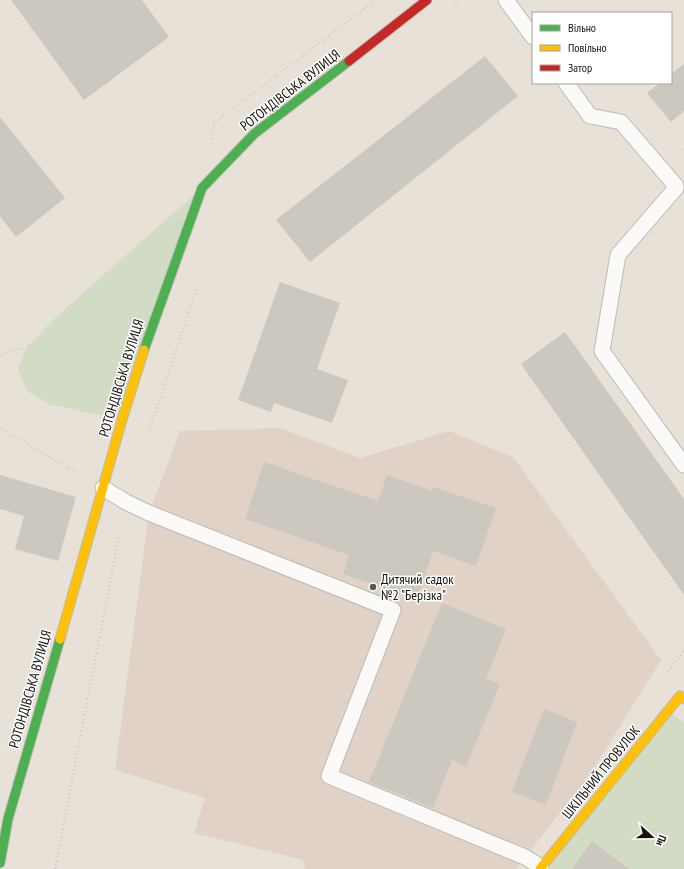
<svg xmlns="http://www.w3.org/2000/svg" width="684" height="869" viewBox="0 0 684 869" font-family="'PT Sans Narrow',sans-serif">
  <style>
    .education { fill: #e1d2c7 }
    .green { fill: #d2dcc5 }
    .building { fill: #ccc7bf }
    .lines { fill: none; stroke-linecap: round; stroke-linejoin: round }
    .lane-casing { stroke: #beb9b3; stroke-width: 17 }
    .fast-casing { stroke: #beb9b3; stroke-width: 11 }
    .slow-casing { stroke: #beb9b3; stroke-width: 11 }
    .jam-casing { stroke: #beb9b3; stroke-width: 11 }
    .path { stroke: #cdcbc8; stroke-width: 2.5; stroke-dasharray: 1 3; stroke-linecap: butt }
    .lane { stroke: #fbfaf9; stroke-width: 15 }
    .fast { stroke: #4caf50; stroke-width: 9 }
    .slow { stroke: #ffc107; stroke-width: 9 }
    .jam { stroke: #c62828; stroke-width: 9 }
    .poi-dot { fill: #5e5a53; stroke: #fff; stroke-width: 1.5 }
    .labels { text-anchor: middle; stroke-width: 3; stroke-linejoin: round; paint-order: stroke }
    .street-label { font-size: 14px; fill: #15120c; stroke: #fff }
    .poi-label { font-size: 14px; fill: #15120c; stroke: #fff; text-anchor: start }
  </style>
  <rect width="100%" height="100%" fill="#e7e1d8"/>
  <path class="education" d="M280 428 360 458 449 431 513 457 661 660 591 773 516 869H305L303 860 194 833 205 798 115 770 149 513 180 431Z"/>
  <g class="green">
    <path d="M202 188 122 420 48 404 27 390 18 370 26 348 56 317Z"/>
    <path d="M668 711 684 723V869H540Z"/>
  </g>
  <g class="building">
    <path d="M11 0H142L169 37 84 100Z"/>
    <path d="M485 56 518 96 310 262 276 220Z"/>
    <path d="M684 64V111L671 122 647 93 660 83H671V74Z"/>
    <path d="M0 117 65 198 16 237 0 216Z"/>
    <path d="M280 282 340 303 317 369 348 380 332 423 274 403 271 412 238 400Z"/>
    <path d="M565 332 684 499V595L521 364Z"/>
    <path d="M264 462 378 501 387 475 432 491 433 487 496 508 476 566 433 551 417 599 343 574 349 555 245 519Z"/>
    <path d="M0 475 76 497 58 561 15 549 24 516 0 509Z"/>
    <path d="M442 603 506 629 486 679 500 684 466 766 452 760 433 808 369 782Z"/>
    <path d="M544 709 577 722 546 805 512 792Z"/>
    <path d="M592 841 629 869H572Z"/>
  </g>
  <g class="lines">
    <g class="lane-casing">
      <g id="lane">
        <path d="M506 0 533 37"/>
        <path d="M566 83 590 116 621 122 676 186V188L618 255 602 351 684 465"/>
        <path d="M103 488 126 502 149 513 393 610 329 776 525 857 541 867"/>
      </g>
    </g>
    <g class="fast-casing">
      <g id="fast">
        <path d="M144 350 202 188 254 134 349 61"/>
        <path d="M0 863 8 819 60 639"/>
      </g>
    </g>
    <g class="slow-casing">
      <g id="slow">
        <path d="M60 639 122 420 144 350"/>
        <path d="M540 869 680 696 684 699"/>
      </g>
    </g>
    <g class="jam-casing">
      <path id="jam" d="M349 61 427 0"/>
    </g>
    <g class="path">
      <path d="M454 5 460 0"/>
      <path d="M211 139 213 124 376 0"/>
      <path d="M678 152 684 149"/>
      <path d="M0 356 5 352 26 348"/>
      <path d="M0 428 79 474"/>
      <path d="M149 431 196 290"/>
      <path d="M668 671 684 651"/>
      <path d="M55 869 119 536"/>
    </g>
    <use href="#lane" class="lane"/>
    <use href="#fast" class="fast"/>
    <use href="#slow" class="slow"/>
    <use href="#jam" class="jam"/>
  </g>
  <circle class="poi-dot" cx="373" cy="587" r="4"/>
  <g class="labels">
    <g class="street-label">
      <text transform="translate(290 90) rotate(-38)" y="5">РОТОНДІВСЬКА ВУЛИЦЯ</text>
      <text transform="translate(121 378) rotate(-73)" y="5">РОТОНДІВСЬКА ВУЛИЦЯ</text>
      <text transform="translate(30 689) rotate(-74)" y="5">РОТОНДІВСЬКА ВУЛИЦЯ</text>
      <text transform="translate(601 772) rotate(-51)" y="5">ШКІЛЬНИЙ ПРОВУЛОК</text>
    </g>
    <g class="poi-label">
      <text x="381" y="584">Дитячий садок<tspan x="381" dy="16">№2 "Берізка"</tspan></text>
    </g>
  </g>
  <rect x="532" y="12" width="140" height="72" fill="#ffffff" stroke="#a1a09e"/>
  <rect x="540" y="25" width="20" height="6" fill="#4caf50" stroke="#a1a09e"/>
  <text x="568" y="32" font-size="12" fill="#15120c">Вільно</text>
  <rect x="540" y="45" width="20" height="6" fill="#ffc107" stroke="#a1a09e"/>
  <text x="568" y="52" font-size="12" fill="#15120c">Повільно</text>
  <rect x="540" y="65" width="20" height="6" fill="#c62828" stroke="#a1a09e"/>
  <text x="568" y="72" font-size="12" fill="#15120c">Затор</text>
  <g transform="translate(652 837) rotate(111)" stroke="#ffffff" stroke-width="3" paint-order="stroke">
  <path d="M0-3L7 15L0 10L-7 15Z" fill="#15120c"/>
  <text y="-6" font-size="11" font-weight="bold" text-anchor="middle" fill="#15120c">Пн</text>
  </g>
</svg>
